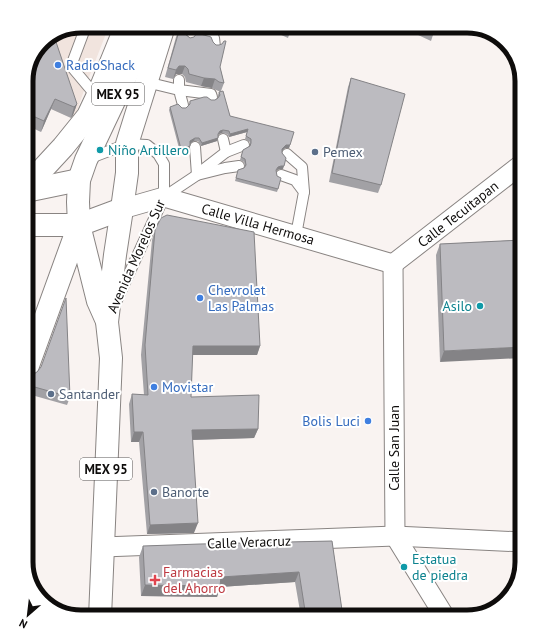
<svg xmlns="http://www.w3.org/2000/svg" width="548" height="643" viewBox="0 0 548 643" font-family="'PT Sans',sans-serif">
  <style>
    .built { fill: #f1e4de }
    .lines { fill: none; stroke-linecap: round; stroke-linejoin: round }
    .service-casing { stroke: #898482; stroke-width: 12 }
    .minor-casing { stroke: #898482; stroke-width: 21 }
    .tertiary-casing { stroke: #898482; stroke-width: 24 }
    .primary-casing { stroke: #898482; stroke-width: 24 }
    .service { stroke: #fff; stroke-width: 10 }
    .minor { stroke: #fff; stroke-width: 19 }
    .tertiary { stroke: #fff; stroke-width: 22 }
    .primary { stroke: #fff; stroke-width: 22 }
    .wall { fill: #a2a1a5 }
    .shaded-wall { fill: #848386 }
    .building { fill: #bcbbc0; stroke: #848386 }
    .shop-dot { fill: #3f7fe0; stroke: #fff; stroke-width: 1.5 }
    .culture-dot { fill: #0f9aa8; stroke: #fff; stroke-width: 1.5 }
    .service-dot { fill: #5c6f8a; stroke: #fff; stroke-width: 1.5 }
    .health-dot { fill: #e0444e; stroke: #fff; stroke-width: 1.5 }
    .labels { text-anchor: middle; stroke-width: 4; stroke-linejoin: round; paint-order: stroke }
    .shield { fill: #fff; stroke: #565554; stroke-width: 1 }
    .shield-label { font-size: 13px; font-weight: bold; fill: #0e0c0b }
    .shop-label { font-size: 14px; fill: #366cbe; stroke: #fff; text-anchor: start }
    .culture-label { font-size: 14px; fill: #0d838f; stroke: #fff; text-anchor: start }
    .service-label { font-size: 14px; fill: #4e5e75; stroke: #fff; text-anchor: start }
    .street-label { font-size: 14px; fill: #0e0c0b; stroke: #fff }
    .health-label { font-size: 14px; fill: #be3a42; stroke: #fff; text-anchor: start }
    .rim { fill: none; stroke: #0e0c0b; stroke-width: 5 }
  </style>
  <rect width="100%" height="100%" fill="#f9f3f1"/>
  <path class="built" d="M81 26H109L86 85 74 119 26 98 45 40Z"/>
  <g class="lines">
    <g class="service-casing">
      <g id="service">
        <path d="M86 26 71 66 97 97"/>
        <path d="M191 26 206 32 214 38 215 47"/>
        <path d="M179 80V90L211 94 212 97"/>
        <path d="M146 82 179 90 183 105"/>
        <path d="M223 139 226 152"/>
        <path d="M195 147 197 175"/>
        <path d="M287 154 302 167 304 192"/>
        <path d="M88 159 127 144 147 145 158 154 164 164V197L117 300"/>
        <path d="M200 172 226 152 244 145"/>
        <path d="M281 175 295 180 304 192 296 235"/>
        <path d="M164 197 197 175 225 168 239 166"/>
      </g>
    </g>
    <g class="minor-casing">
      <g id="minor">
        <path d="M122 209 164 197 393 264"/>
        <path d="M393 264 395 536 445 617"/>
        <path d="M393 264 522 164"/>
        <path d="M103 547 395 536 522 542"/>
      </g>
    </g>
    <g class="tertiary-casing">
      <g id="tertiary">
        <path d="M26 191 79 180"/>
        <path d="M26 225H79L122 209"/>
        <path d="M26 371 79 225"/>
      </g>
    </g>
    <g class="primary-casing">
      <g id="primary">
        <path d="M26 187 63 147 88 116 97 97 126 26"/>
        <path d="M106 319 98 301 79 225 78 202 79 180 86 160 130 67 147 26"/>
        <path d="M100 617 111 358 107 322 115 255 122 209 127 173V144L164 26"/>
      </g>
    </g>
    <use href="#service" class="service"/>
    <use href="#minor" class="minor"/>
    <use href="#tertiary" class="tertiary"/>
    <use href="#primary" class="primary"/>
  </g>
  <g class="wall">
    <path d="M261 26H292L288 38Z"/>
    <path d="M324 26H366L363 35Z"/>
    <path d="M417 26H436L431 41 416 34Z"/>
    <path d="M436 26H470L487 35Z"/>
    <path d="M180 28 220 67 224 83 221 91 230 116 290 145 289 148H285L282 151 283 169H280L277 170 276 171 278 189 277 192 235 181 238 170 244 168 245 167 244 162 240 160 243 150 250 146V142L245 139 247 132 229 137 227 134 222 133 219 134 218 135 217 141 201 146 198 141H194L190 143 189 149 180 152 169 110 170 107 186 108 189 105 190 101 215 100 218 98V95L219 92H221L216 90 212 88 201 86 186 82 185 77 182 74H176L173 79 165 77 176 37Z"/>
    <path d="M26 77 77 104 73 115 71 118 51 109 41 132 26 125Z"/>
    <path d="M351 78 381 185 378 193 329 182 348 87Z"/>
    <path d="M155 230 260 346 257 355H192L191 397 258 429 254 438 192 440 194 533 147 534 139 442H131L129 404 132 394 144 395 141 355 152 240Z"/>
    <path d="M522 240 440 362 436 255 440 244Z"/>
    <path d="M35 373 70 397 67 405 28 394Z"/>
    <path d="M332 541 343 617H301L295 582 220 587 217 597 141 596 139 557 143 546Z"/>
  </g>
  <g class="shaded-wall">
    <path d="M179 66H185L182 74H176L173 79 176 70Z"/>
    <path d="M204 78 215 79 212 88 201 86Z"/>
    <path d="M55 99 51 109 41 132 44 121Z"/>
    <path d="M77 104 73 115 71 118 74 107Z"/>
    <path d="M248 129 247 132 229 137 230 134Z"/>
    <path d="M223 130 222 133 219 134 217 137 220 131Z"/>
    <path d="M195 138 194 141 189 144 190 141Z"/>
    <path d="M218 138 217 141 201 146 202 143Z"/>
    <path d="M286 145H290L289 148H285L281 152 282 149Z"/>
    <path d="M190 146 189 149 180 152 181 149Z"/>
    <path d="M281 166H284L283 169H280L277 170 275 173 278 167Z"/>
    <path d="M193 346H260L257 355H189Z"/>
    <path d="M522 347V358L440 362 444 351Z"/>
    <path d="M258 429 254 438 188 440 192 430Z"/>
    <path d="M134 432H143L139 442H131Z"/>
    <path d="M198 523 194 533 147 534 150 525Z"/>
    <path d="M299 572 295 582 220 587 217 597 141 596 145 585 221 577Z"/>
  </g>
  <g class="building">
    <path d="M420 26H436L434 33Z"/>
    <path d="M180 28 185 30V34L190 38 194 37 197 33 211 37 213 42 216 45H219L222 44 224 41H226L220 67 224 83 219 82 215 79 204 78 189 74 188 69 185 66H179L176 70 168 68Z"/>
    <path d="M54 36 77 104 74 107 55 99 44 121 26 113V77L45 40Z"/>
    <path d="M351 78 405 94 381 185 332 173Z"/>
    <path d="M223 91 230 116 294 132 290 145H286L282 149V153L286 158 284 166H281L278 167 276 170 277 176 281 178 278 189 236 178 238 170 244 168 246 165 245 159 241 157 243 150 250 146 251 143V139L246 136 248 129 230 134 229 131 223 130 220 131 218 134V138L202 143 199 138H195L190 141V146L181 149 170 107 178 104 182 108H186L190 104V101L204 97H207L211 100H215L218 98 220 95 219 92Z"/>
    <path d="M167 215 254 232 260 346H193L191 397 259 395 258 429 192 430 198 523 150 525 143 432H134L132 394 148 395 145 345 155 230 161 218Z"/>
    <path d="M522 240V347L444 351 440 244Z"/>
    <path d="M66 298 70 397 31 386 35 373 37 372 41 367Z"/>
    <path d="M332 541 343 617H306L299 572 221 577 220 586 145 585 143 546 200 544Z"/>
  </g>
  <g class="shop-dot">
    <circle cx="58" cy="65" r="4"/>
    <circle cx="200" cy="298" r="4"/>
    <circle cx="154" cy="387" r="4"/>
    <circle cx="368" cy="421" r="4"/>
  </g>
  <g class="culture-dot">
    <circle cx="100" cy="150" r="4"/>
    <circle cx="480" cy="306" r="4"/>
    <circle cx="404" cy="567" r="4"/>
  </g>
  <g class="service-dot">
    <circle cx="315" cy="152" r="4"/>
    <circle cx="51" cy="394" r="4"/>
    <circle cx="154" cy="492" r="4"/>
  </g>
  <path class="health-dot" d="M153 574h4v4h4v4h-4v4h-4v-4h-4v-4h4z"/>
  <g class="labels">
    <g class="shield">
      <rect x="92" y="83" width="52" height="22" rx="3"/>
      <rect x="80" y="458" width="52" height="22" rx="3"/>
    </g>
    <g class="shield-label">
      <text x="118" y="99">MEX 95</text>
      <text x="106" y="474">MEX 95</text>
    </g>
    <g class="shop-label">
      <text x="66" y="70">RadioShack</text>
      <text x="208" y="295">Chevrolet<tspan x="208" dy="16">Las Palmas</tspan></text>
      <text x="162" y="392">Movistar</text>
      <text x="360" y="426" text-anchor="end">Bolis Luci</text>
    </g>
    <g class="culture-label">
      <text x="108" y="155">Niño Artillero</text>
      <text x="472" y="311" text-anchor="end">Asilo</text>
      <text x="412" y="564">Estatua<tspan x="412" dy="16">de piedra</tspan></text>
    </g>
    <g class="service-label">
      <text x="323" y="157">Pemex</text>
      <text x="59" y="399">Santander</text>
      <text x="162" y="497">Banorte</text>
    </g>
    <g class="street-label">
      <text transform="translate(458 214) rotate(-38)" y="5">Calle Tecuitapan</text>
      <text transform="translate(258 224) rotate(16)" y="5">Calle Villa Hermosa</text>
      <text transform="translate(136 256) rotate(-66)" y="5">Avenida Morelos Sur</text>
      <text transform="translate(394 448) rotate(-90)" y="5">Calle San Juan</text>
      <text transform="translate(249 542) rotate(-2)" y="5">Calle Veracruz</text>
    </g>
    <g class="health-label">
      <text x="163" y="577">Farmacias<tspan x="163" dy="16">del Ahorro</tspan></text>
    </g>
  </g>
  <path d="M0 0H548V643H0ZM81 33H467A48 48 0 0 1 515 81V562A48 48 0 0 1 467 610H81A48 48 0 0 1 33 562V81A48 48 0 0 1 81 33Z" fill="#fff" fill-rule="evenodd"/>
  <path class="rim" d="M81 33H467A48 48 0 0 1 515 81V562A48 48 0 0 1 467 610H81A48 48 0 0 1 33 562V81A48 48 0 0 1 81 33Z"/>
  <g transform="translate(28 615) rotate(208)" stroke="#ffffff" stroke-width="3" paint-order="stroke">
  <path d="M0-3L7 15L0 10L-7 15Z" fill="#0e0c0b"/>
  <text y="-6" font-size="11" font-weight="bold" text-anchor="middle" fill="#0e0c0b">N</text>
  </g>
</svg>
